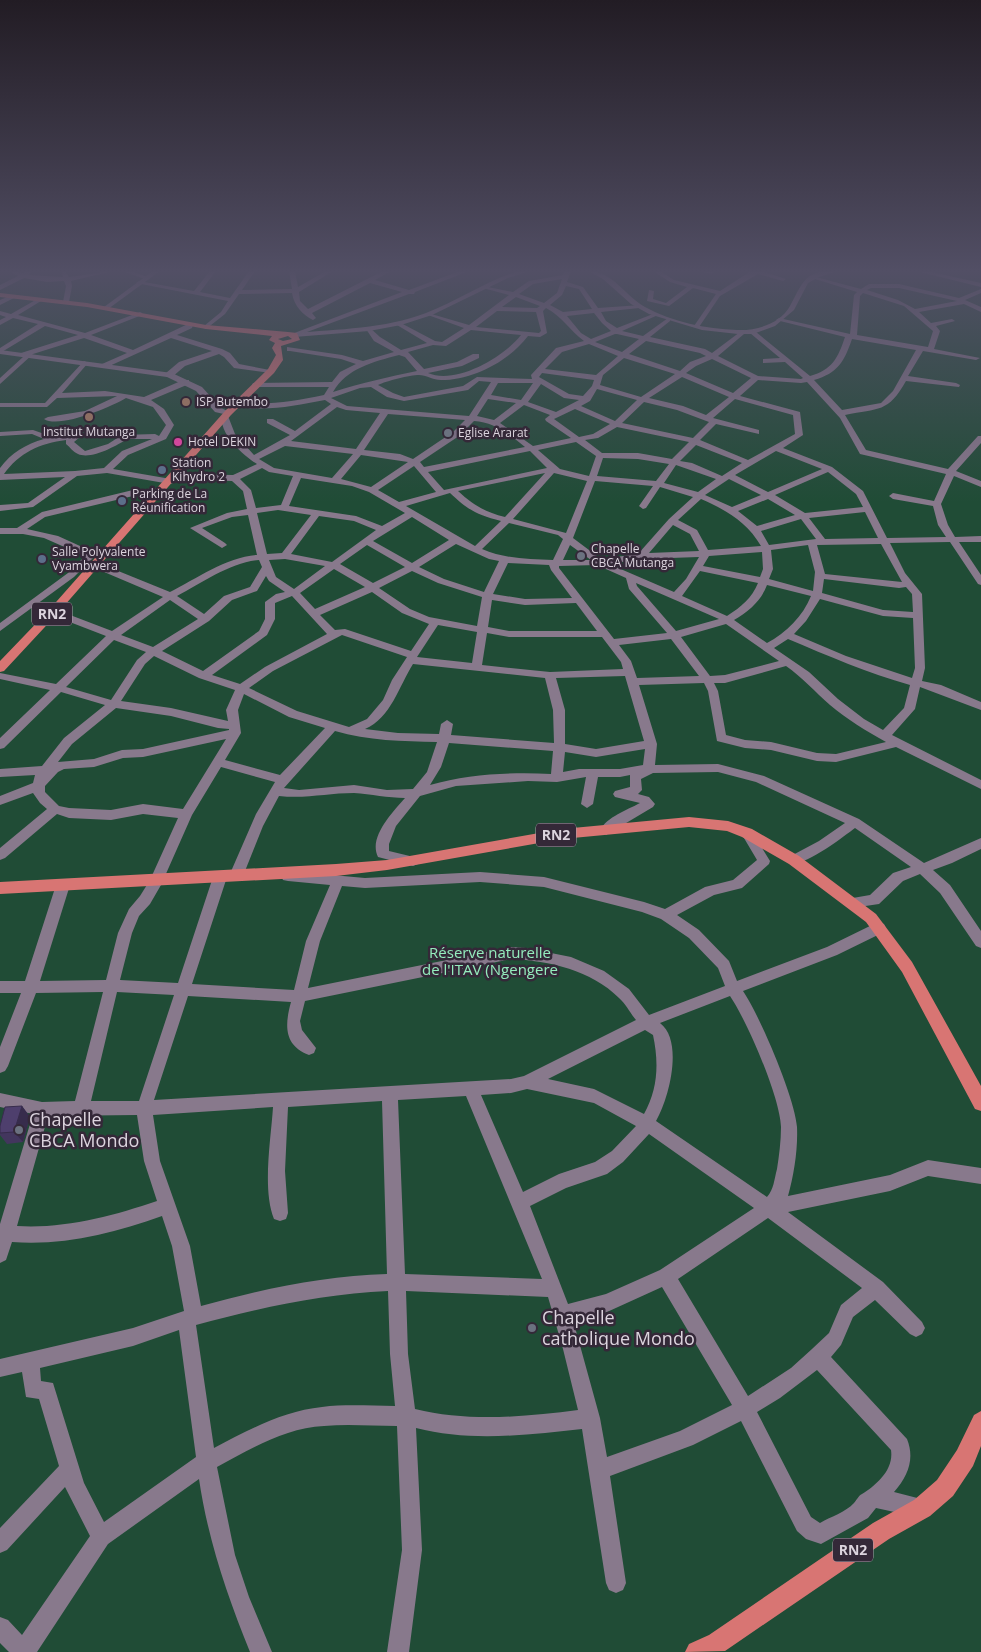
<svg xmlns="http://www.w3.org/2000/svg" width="981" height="1652" viewBox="0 0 981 1652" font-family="'Open Sans',sans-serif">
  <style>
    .green { fill: #204c36 }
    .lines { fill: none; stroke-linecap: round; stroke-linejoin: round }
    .minor { fill: #88798c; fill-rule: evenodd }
    .tertiary { fill: #88798c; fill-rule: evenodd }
    .secondary { fill: #88798c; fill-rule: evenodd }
    .trunk { fill: #d87573; fill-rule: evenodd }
    .wall { fill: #43365e }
    .shaded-wall { fill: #372c4c }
    .building { fill: #4e3f6d; stroke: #372c4c }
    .education-dot { fill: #8d6e63; stroke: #342838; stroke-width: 2 }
    .worship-dot { fill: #6b7280; stroke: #342838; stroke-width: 2 }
    .hotel-dot { fill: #d1479c; stroke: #342838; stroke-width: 2 }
    .service-dot { fill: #5c6f8a; stroke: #342838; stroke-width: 2 }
    .labels { text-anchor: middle; stroke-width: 5; stroke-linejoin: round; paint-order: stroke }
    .far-poi-label { font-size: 12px; fill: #dcd4de; stroke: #342838; text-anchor: start }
    .shield { fill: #342838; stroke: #aaa0ac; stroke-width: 1 }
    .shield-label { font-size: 14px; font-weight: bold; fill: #dcd4de }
    .park-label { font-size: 15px; fill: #94ecbd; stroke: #342838 }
    .near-poi-label { font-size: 18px; fill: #dcd4de; stroke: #342838; text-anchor: start }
  </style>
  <rect width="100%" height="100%" fill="#3e3242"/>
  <rect class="green" x="0" y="271" width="981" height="1381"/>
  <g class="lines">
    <g class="minor">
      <path d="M9 271 23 273 28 271 31 273 29 275 63 277 62 273 65 271 69 277 113 271 71 281 72 286 69 302 66 304 63 302 66 286 64 281 47 282 24 278 0 290V285L18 276Z"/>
      <path d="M122 271H131L150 278 145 279Z"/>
      <path d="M210 271H216L200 292 230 298 249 271H255L242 290 292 289 289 271H295L298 287 326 271H333L299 292 300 301 308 309 383 271H391L375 280 409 290 460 271H469L415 292 414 294H409L299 335 295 333 297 332 402 292 370 283 312 313 316 318 313 320C303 315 294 306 292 293L239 294 225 314 206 329 204 328V326L221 312 228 301 136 283 139 281 194 291Z"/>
      <path d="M565 271H571L567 282 583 287 598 308 641 305 642 306 639 308 601 312 606 321 617 328 653 314 658 315 622 331 643 336 668 318 670 319V321L650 337 705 349 712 353 740 332H744V334L718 356 758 376 801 379 803 378 785 362 763 363V359L780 358 750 333 756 332 810 376C832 370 838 358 845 337L776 320 779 318 850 334 854 295 857 292 812 278V276L861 289 869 284H899L959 298 981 289V293L965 300 981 307V312L964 304 919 312 931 323 952 319 955 321 936 326 940 331 934 349 980 358 976 360 923 351 908 376 956 383 960 385 959 387 906 381C888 413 879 408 845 415L866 450 948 469 978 436H981V443L956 471 981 481V487L954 476 941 504 948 525 955 537 981 536V542H959L981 575V585L978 584 950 542 890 543 905 573 922 594 925 668 922 681 941 685 981 702V710L920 687 915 709 892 735 981 780V789L896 747 836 762 817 761 771 750 745 748 717 741 708 691 704 683 639 685 657 744 655 765 718 764 764 776 859 819 924 863 981 838V849L952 863 933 870 950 885 981 931V948L976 946 940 893 920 874 903 881 879 904 852 908 847 907 845 903 847 899 870 895 893 873 911 867 855 828C843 837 803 868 789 863L788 860 789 857 819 841 845 823 756 782 718 772 653 773 641 779 642 790 638 794 649 797 655 804 653 807 606 835 600 830C607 817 627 810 640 803L615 797 613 794 615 791 630 787V775L620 777H598L593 804 587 808 581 804 586 777 557 782 528 781 456 786 420 796 396 826 389 844V851L418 858 419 861 418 864 413 866 378 857C368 837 393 812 405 798 388 798 371 794 354 793 328 793 306 799 279 796L263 826 243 876 241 880H231L229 876 256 814 275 782 221 767 192 815 161 885 150 904 139 916 132 933 120 980 178 983 213 877 215 873H225L227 877 192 984 294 990 306 941 330 885 288 881 283 880 281 876 283 872 288 871 365 878 480 872 544 877 644 902 665 909 705 887 733 880 757 860 741 833 743 830H751L770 861 769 864 742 888 714 895 677 915 699 930 729 961 737 981 827 947 874 924 879 922 884 924 886 928 884 932 837 955 743 991C760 1016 795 1098 797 1127 798 1149 794 1175 788 1196L890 1175 928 1160 981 1168V1184L928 1176 890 1191 788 1212 883 1282 922 1322 925 1328 922 1334 916 1337 910 1334 875 1300 853 1317 841 1345 831 1357 907 1439C915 1459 908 1476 894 1492L929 1501 932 1508 929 1515 922 1518 876 1508 868 1518 821 1544 806 1539 797 1531 741 1421 693 1445 610 1476 626 1583 623 1590 616 1593 609 1590 606 1583 582 1429C527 1435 470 1442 416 1428L422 1550 409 1652H387L402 1550 397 1426C373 1426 348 1424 324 1426 285 1428 250 1449 217 1467L235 1555 249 1597 272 1652H250C227 1595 208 1540 199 1479L108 1544 37 1652H9L0 1643V1617L8 1620 22 1635 90 1536 65 1487 7 1550 0 1553V1528L59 1466 39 1399 26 1397 22 1372 0 1377V1359L133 1328 184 1311 172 1246 162 1216C114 1233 64 1246 12 1242L6 1260 0 1263V1224L33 1114 0 1107V1093L42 1102 75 1101 103 992 36 993 8 1066 5 1071 0 1073V1047L21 993H0V981H25L56 885 58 881H68L70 885 40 981 106 980 118 933 129 909 140 896 150 880 178 818 143 814 111 820 69 818 57 814 5 858 0 860V848L47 809 40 803 33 793 0 805V796L33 783 35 775 0 777V769L42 766 64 738 105 705 61 692 4 748 0 749V738L50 690 0 679V673L56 684 106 636 49 614V610H57L112 631 163 597 90 566V562H96L170 592C196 579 227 557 257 555L248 515 232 517 202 528 225 543 227 545 222 548 190 528 227 513 247 509 243 491 232 481 173 479V483L170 484 107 473 77 476 33 507 0 511V505L28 503 65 477 0 480V468C11 453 26 444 44 439L32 434 0 436V432L33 430 53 437 76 435 80 437 74 442 85 451 108 444 122 435 155 434 159 436 166 425 153 407 126 398C111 407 59 429 44 419L48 417 85 411 117 396 57 398 47 407H0V403H45L84 361 88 363 62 393 105 391 144 397 183 380H189V384L151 400 164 409 174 425 166 439 128 455 113 469 171 479V475L174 474 233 475 257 464C243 455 219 434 222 416H228L235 434 254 455 290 435 267 423V419H273L295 431 331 404 325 400C294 406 265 412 234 406V402H237C267 406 294 401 324 395L329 387H256L252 385 253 383 332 382 340 372 356 364 341 359 290 351H287V347L342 355 363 361 394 352 374 341 366 329 369 327 380 337 401 350 427 343 397 325V323L399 322 435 341 442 342 464 328 428 315V313L469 325 509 295 483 288V286L513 292 529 281 563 275ZM562 279 557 293 544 303 519 294 533 284ZM566 286 579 289 592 309 563 312 550 305 562 295ZM871 288H899L957 301 915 309 898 300 867 290ZM863 293 904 306 933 331 928 347 857 335 860 296ZM516 297 540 306 537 308 502 307ZM546 308C563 317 569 330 584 341L556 348 531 375 532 379 477 377 463 386 404 397 393 393 378 385C386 381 410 375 419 375 426 375 433 380 441 380 473 380 509 361 528 336L540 337 547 333 543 311ZM497 311 536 312 541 331 539 333 476 327ZM594 313 602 323 611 331 591 339 581 333 567 316ZM471 330 521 335C504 357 456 385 428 373L462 366 479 358V354H473L457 362 424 369 408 352 433 345 446 346ZM615 334H617L639 339 622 352 595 342ZM852 339 916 350 893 391 881 403 842 410 814 380C838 373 844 362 852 339ZM646 341 700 353 706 356 690 362 680 371 629 354ZM589 344 618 356 596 375 545 369 562 352ZM399 355 405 357 417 371C388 377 361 383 333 392 347 368 373 362 399 355ZM624 358 675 374 641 397 600 385 603 375ZM712 359 751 378 733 393 686 373 696 366ZM542 373 594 380 592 386 583 396 569 394 539 377ZM682 377 729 397 706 415 683 406 649 398ZM758 380 801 383 807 382 840 418 860 454 946 474 934 501 893 493 889 496 893 499 933 506 938 525 946 537 887 538 863 491 832 467 783 448 803 435 800 412 740 396ZM479 381 491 382 469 416 347 406 331 398 360 388 371 387 387 397 404 401 468 390ZM498 383H533L521 400 491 395ZM541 384 564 398 579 400 556 412 528 402ZM597 389 637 400 615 421 581 406 590 401ZM488 399 516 403 494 420 477 416ZM735 399 793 415 795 434 748 460 700 440 716 424 759 434V430L713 418ZM644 402 677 410 709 422 693 438 622 423ZM524 405 550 415 545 419 546 421 571 438 533 446 500 423ZM337 407 346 410 380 413 356 449 291 441ZM575 409 610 424 593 434 579 437 554 419ZM388 414 465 420 453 432 413 459 400 454 364 450ZM474 421C494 422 510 435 525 447L424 467 420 462 459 436ZM617 427 689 442 672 459 638 453H602L585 440 598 438ZM127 439H152L122 451 104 468 75 471 4 474C19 453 40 443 66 440V444C70 447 73 452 78 454 91 460 116 446 127 439ZM576 442 596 456 589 476 560 469 538 450ZM696 445 742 463 722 476 692 463 680 461ZM285 446 353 454 332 478 274 468 259 459ZM530 451 547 468 444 490 428 472ZM776 451 822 469 768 492 735 475ZM361 455 408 462 371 487 341 479ZM603 458 638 459 669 464 656 481 597 476ZM676 465 716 479 698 492 664 483ZM414 466 436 492 399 502 378 490ZM262 468 269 472 293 476 281 505 256 508 251 490 240 479ZM828 472 856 494 863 507 805 513 775 495ZM545 473 505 517C485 512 473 505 458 491ZM554 473 587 481 566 533 513 519ZM301 478 352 486 369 492 405 513 382 526 356 516 289 506ZM729 479 761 495 732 507 705 495ZM595 481 653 486 639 506 643 509 646 508 660 487 693 497 669 519 638 554 601 559 573 538ZM450 493C468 510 477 515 501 521L475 546 406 506ZM701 499C726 510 747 522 761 546L708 550 697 530 678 520ZM768 499 795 515 757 526 738 511ZM278 510 311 515 282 553 267 554 257 513ZM865 512 878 538 825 539 809 518ZM319 516 354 521 376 530 332 562 291 554ZM412 517 449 540 412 563 373 541ZM801 519 816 539 769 545 761 531ZM509 523 558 535 563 539 553 560C529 559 505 559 482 549ZM673 525 690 534 699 551 649 553ZM456 544 489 559 499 561 484 592 444 579 419 567ZM881 544 902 582 825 574 817 545ZM367 545 405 567 373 583 340 564ZM570 545 591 560H563ZM808 545 815 572 813 591 769 579 773 569 771 550ZM762 552 763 569 760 577 703 566 709 556ZM699 557 686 579 674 592 609 564 641 559ZM285 559 325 566 294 589 276 577 269 560ZM259 560 262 567 250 587 224 596 204 614 177 596C202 583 231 562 259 560ZM508 563 549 565 551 570 572 598 525 599 493 594ZM597 565 626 578 629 589 667 633 614 639 559 568V566ZM334 569 365 587 315 609 300 593ZM412 571 438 583 482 597 477 626 429 617 410 609 379 588ZM700 571 758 583C752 598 741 607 727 616L682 596ZM266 576 269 581 285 592 276 594 265 602V619L259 631 203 671 162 651 209 621 232 600 257 591ZM824 579 899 588 906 587 912 594 913 612 883 610 822 593ZM636 583 719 619 676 631 637 586ZM767 585 811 596C803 616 786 633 767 643L734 620C749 611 761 601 767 585ZM372 592 402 613 429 624 411 651 345 629 335 630 320 615ZM292 596 327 634 265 667 240 684 212 675 267 635 275 619V603ZM820 599 883 616 913 618 915 668 912 678 846 656 794 634 806 621ZM170 600 198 619 153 647 121 635ZM492 600 525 605 576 603 597 631H509L488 627ZM726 624 779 661 725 675 710 676 681 637ZM438 625 477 632 472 663 417 657ZM487 633 509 637H602L621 662 623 669 550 672 482 665ZM342 635 407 657 392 680 383 700 367 719 349 727 297 711 249 688 273 671ZM671 639 699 676 637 678 631 661 619 645ZM788 639C828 656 868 673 910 685L904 708 883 730 864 719 838 699 809 672 774 648ZM114 640 146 652 137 660 111 700 66 687ZM154 656 199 678 235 690 226 710 228 721 171 708 121 701 145 664ZM413 664 545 678 553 710 554 743 451 735 453 724 447 720 441 724 439 734 398 733 365 729C391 718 399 686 413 664ZM786 666C802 677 815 692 830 705 847 719 866 731 886 742L836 754 817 753 771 742 745 740 726 735 718 691 714 683H725ZM625 676 644 741 596 749 565 744V710L556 678ZM244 694 289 717 325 728 280 775 225 760 241 733 238 710ZM116 708 171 716 218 728 229 729V730L143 749 122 750 94 759 58 762 72 744ZM335 731C368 741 403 741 437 742L427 772 413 789 387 790 354 785 299 790 284 788ZM226 739 183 809 143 804 111 810 69 808 59 806 45 792V786L58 772 64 769 94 767 123 758 143 757ZM449 743 553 751 551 774C511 772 469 774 430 785L441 767ZM645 749 643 765 620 769H579L563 772 565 752 596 757ZM480 882 544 887 642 912 661 919 689 938 718 968 725 986 649 1015 629 989 604 971 571 957 526 948 511 947 308 988 320 941 342 886 365 888ZM511 959C550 961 591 970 619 998 626 1004 630 1013 636 1020L524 1076 511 1079 154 1100 188 996 291 1002C285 1024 283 1045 309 1055L314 1053 316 1048 302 1030 300 1021 305 1001ZM117 992 174 995 139 1101H91ZM730 996C747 1021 780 1097 781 1127 781 1141 779 1156 777 1169 774 1180 774 1189 767 1197L656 1121C669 1099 684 1041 660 1023ZM645 1030 653 1035C659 1063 658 1089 644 1114L594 1089 548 1079ZM527 1089 594 1103 636 1126 612 1151 595 1162 559 1174 523 1192 481 1095 511 1093ZM466 1096 542 1279 405 1274 398 1100ZM382 1101 387 1274C324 1276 262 1289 201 1306L190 1246 160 1161 153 1115 273 1107C271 1139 262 1189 274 1219L280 1221 286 1219 288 1213 285 1171 288 1107ZM137 1115 144 1161 157 1201C113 1216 64 1229 17 1226L48 1116ZM649 1134 754 1208 660 1270 606 1294 568 1304 530 1206 566 1188 607 1174 623 1162ZM768 1218 862 1288 841 1305 829 1333 812 1349 791 1368 748 1396 678 1279ZM662 1287 732 1405 680 1431 607 1457 600 1418 573 1320 607 1312ZM388 1291 390 1354 395 1406C371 1406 346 1404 322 1407 283 1411 248 1430 214 1448L196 1325C259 1308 322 1294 388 1291ZM406 1291 548 1297 563 1349 578 1410C524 1417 468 1422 415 1409L408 1354ZM179 1330 196 1457 104 1522 84 1483 53 1383 41 1381 40 1368 133 1346ZM817 1370 891 1450C894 1470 876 1485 862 1494 858 1496 857 1500 854 1503 846 1512 830 1517 820 1523L811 1517 757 1412 780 1398Z"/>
      <path d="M653 271H660L674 280 720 291 751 271H761L786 279 783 281 758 274 720 296 699 327 697 328 694 326 716 294 693 288 669 306 647 301 649 290 654 291 653 299 666 303 687 287 670 282Z"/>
      <path d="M700 271H713L714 272 711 274Z"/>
      <path d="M12 295 15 297 14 298 0 305V300Z"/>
      <path d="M39 298 42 300 41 301 18 315 85 333 140 312 142 313V315L91 335 133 350 190 323 193 325 192 328 177 335 222 349 230 353 239 364 275 371 271 373 234 368 224 357 219 354 185 366 172 377H166V373L179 362 212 351 171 338 105 368H102V364L127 353 84 338 33 354 0 384V378L23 357 20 355 21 353 78 335 45 326 0 353V348L38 324 13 318 0 325V320L6 317 0 315V311L11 314Z"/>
      <path d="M161 488 165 491 164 493 133 496 45 517 27 529 58 536 102 556 100 558H93L74 577 0 631V623L68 573 85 556 44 538 23 534H0V528H17L42 512 133 490Z"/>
    </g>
    <g class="tertiary">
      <path d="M153 271H160L108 309H104V307Z"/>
      <path d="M0 350 172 373 202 387 221 408 232 413 228 415 215 412 196 391 167 377 0 354Z"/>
    </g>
    <g class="secondary">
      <path d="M520 271H530L508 278 432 315 401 325 369 331 294 337 290 335 294 333C339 329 384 329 426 313 458 301 487 280 520 271Z"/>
      <path d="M588 271C613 271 625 296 645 307 672 322 706 329 737 330 756 331 780 324 790 306 804 280 805 270 838 271L819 277 808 283 794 310 775 326 753 334H738L702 330 649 314 631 304 603 279Z"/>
      <path d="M916 271H927L981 283V287Z"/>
    </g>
    <g class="trunk">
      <path d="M0 293 87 303 206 325 288 332 297 333 300 340 281 346 283 360 274 373 231 415 57 614 4 671 0 672V661L49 610 225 411 268 369 276 355 272 348 275 343 269 340 272 336 206 329 87 307 0 297ZM288 336 292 339 283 341 278 339Z"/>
      <path d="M689 817 728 821 752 829 799 856 876 914 912 962 981 1086V1111L975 1109 902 972 866 922 789 864 742 837 727 831 689 827 562 839 387 870 336 876 0 894V882L336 864 387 860 562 829Z"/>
      <path d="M981 1411V1446L973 1466 953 1496 930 1516 889 1539 725 1651 685 1652 689 1644 709 1635 873 1523 914 1500 937 1480 957 1450 974 1415Z"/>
    </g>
  </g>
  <path class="wall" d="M22 1106 30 1117 23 1142 7 1144 0 1135V1126Z"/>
  <path class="shaded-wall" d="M22 1106 30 1117 23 1142 14 1132Z"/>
  <path class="building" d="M22 1106 14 1132 0 1133V1126L5 1107Z"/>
  <linearGradient id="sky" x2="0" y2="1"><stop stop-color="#221c24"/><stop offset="0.54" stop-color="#524f65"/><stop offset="1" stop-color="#524f65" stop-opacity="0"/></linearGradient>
  <rect width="981" height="502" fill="url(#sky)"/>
  <g class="education-dot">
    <circle cx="186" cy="402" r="5"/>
    <circle cx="89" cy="417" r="5"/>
  </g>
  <g class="worship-dot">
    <circle cx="448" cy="433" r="5"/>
    <circle cx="581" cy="556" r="5"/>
    <circle cx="19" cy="1130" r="5"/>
    <circle cx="532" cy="1328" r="5"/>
  </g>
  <circle class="hotel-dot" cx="178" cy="442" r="5"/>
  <g class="service-dot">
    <circle cx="162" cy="470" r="5"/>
    <circle cx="122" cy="501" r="5"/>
    <circle cx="42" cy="559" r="5"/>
  </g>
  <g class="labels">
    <g class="far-poi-label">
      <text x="196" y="406">ISP Butembo</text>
      <text x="89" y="436" text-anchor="middle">Institut Mutanga</text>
      <text x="458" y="437">Eglise Ararat</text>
      <text x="188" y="446">Hotel DEKIN</text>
      <text x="172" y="467">Station<tspan x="172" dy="14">Kihydro 2</tspan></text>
      <text x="132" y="498">Parking de La<tspan x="132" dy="14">Réunification</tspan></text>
      <text x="591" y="553">Chapelle<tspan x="591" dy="14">CBCA Mutanga</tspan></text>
      <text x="52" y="556">Salle Polyvalente<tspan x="52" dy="14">Vyambwera</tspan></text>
    </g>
    <g class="shield">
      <rect x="32" y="602.5" width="40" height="23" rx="4"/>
      <rect x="536" y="823.5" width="40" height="23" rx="4"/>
      <rect x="833" y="1538.5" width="40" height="23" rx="4"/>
    </g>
    <g class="shield-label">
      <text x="52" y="619">RN2</text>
      <text x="556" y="840">RN2</text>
      <text x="853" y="1555">RN2</text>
    </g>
    <g class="park-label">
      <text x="490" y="958">Réserve naturelle<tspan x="490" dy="17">de l'ITAV (Ngengere</tspan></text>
    </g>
    <g class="near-poi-label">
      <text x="29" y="1126">Chapelle<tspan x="29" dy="21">CBCA Mondo</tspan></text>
      <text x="542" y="1324">Chapelle<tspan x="542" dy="21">catholique Mondo</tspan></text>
    </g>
  </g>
</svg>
